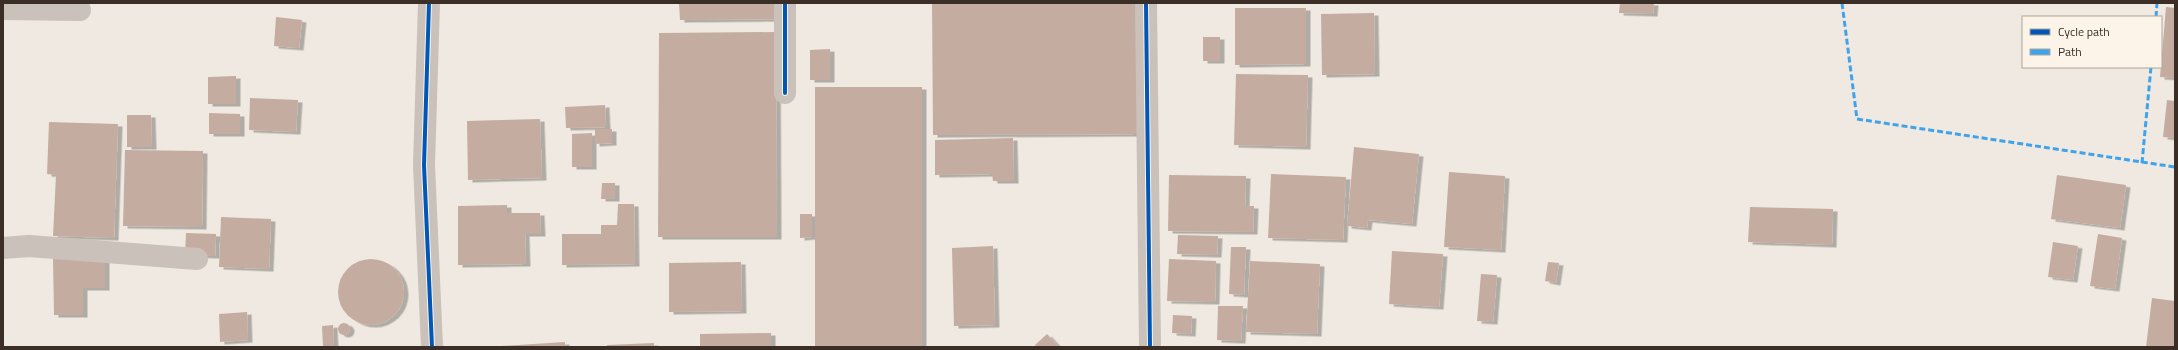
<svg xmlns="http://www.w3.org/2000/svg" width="2178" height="350" viewBox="0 0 2178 350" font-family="'Titillium Web',sans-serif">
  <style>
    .building { fill: #c5aca1; filter: url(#shadow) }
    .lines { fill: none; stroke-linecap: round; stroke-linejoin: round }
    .minor { stroke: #c9c1ba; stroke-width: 22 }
    .quiet { stroke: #3fa3eb; stroke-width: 3; stroke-dasharray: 6 3; stroke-linecap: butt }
    .cycleway-casing { stroke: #fcf4e9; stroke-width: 6 }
    .cycleway { stroke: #0057b8; stroke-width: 4 }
  </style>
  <defs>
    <filter id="shadow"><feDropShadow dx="4.5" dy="2.5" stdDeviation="0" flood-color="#0004"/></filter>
  </defs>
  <rect width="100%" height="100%" fill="#efe9e1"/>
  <g class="building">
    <path d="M679 3H777V19L680 20Z"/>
    <path d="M932 3H1139V134L933 135Z"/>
    <path d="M1620 3H1654L1653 14 1619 13Z"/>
    <path d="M2166 7 2175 8V78L2160 77Z"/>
    <path d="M1235 8H1306V64L1235 65Z"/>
    <path d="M1374 13 1375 74 1322 75 1321 14Z"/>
    <path d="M276 17 302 20 299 48 274 46Z"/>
    <path d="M776 32 777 237H658L659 33Z"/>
    <rect x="1203" y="37" width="17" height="24"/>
    <path d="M830 49V80H810V50Z"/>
    <path d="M1236 74 1308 75 1306 147 1234 145Z"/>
    <path d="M236 76V104H208V77Z"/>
    <rect x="815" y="87" width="107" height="260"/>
    <path d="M250 98 298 100 296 132 249 130Z"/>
    <path d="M2167 100 2175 101V138L2163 137Z"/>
    <path d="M605 105 606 127 566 128 565 107Z"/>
    <path d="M209 113 240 114V134H209Z"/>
    <path d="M127 115H151L152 147H127Z"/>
    <path d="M540 119 542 178 468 180 467 121Z"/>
    <path d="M49 122 118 124 114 238 53 236 56 175 47 174Z"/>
    <path d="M595 129H612V143L595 144Z"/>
    <path d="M592 133V167H572V134Z"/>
    <path d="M1013 138 1014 181H993L992 174 935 175V140Z"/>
    <path d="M1354 147 1419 154 1412 224 1368 220 1367 228 1347 226Z"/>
    <path d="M125 150 203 151 202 227 123 226Z"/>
    <path d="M1449 172 1505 176 1501 250 1444 247Z"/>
    <path d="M1271 174 1346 177 1343 240 1268 238Z"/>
    <path d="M1169 175 1246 176 1245 206H1254L1253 232 1168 231Z"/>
    <path d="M2057 175 2126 185 2120 228 2051 219Z"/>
    <path d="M602 183H615V199H601Z"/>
    <path d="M618 204H634L635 264 562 265V234H601V225H617Z"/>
    <path d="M507 205V213H540L541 234H525L526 264 458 265V206Z"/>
    <path d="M1750 207 1833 209 1832 245 1748 242Z"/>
    <path d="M800 214H812V237L800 238Z"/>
    <path d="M221 217 271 219 269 269 219 267Z"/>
    <path d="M186 233 216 234 215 256 185 255Z"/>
    <path d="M2098 234 2122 238 2115 289 2090 286Z"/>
    <path d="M1178 235 1218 236 1217 255 1177 254Z"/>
    <path d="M2053 242 2078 246 2073 280 2048 277Z"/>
    <path d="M993 246 995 325 954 326 952 248Z"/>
    <path d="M1231 247H1246L1244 295 1229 294Z"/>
    <path d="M1392 251 1443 254 1439 307 1389 304Z"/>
    <path d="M105 257V288H83V315H54L53 258Z"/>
    <path d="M1169 259 1216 261 1215 302 1167 301Z"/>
    <circle cx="371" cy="292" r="33"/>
    <path d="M1250 261 1320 264 1317 334 1246 332Z"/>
    <path d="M741 262 742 311 669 312V263Z"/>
    <path d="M1548 262 1559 263 1556 283 1545 281Z"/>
    <path d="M1481 274 1497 275 1493 322 1477 321Z"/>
    <path d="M2152 298 2175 301V347H2146Z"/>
    <path d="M1218 306H1243L1241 341 1217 340Z"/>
    <path d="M247 312 248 340 220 342 219 314Z"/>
    <path d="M1173 315 1192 316 1191 334 1172 333Z"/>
    <circle cx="344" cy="329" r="6"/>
    <path d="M333 325 334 347H323L322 326Z"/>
    <path d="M771 333V347H700V334Z"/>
    <path d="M1047 334 1059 347H1036L1035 345Z"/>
    <path d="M565 342V347H500V346Z"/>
    <path d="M654 343V347H607V345Z"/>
  </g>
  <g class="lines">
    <g class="minor">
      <path d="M429 3 424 165 432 347"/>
      <path d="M785 3V93"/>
      <path d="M1146 3 1150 347"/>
      <path d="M3 9 80 10"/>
      <path d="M3 248 29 246 197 259"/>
    </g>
    <g class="quiet">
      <path d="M1842 3 1857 119 2175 167"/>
      <path d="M2156 17 2157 3"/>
      <path d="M2142 163 2151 67"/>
    </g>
    <g class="cycleway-casing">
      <g id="cycleway">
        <path d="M429 3 424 165 432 347"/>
        <path d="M785 3V93"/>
        <path d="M1146 3 1150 347"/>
      </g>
    </g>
    <use href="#cycleway" class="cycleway"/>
  </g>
  <rect width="2178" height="350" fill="none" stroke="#3a2e27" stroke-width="8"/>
  <rect x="2022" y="16" width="140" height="52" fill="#fcf4e9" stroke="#aea59b"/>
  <rect x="2030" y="29" width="20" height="6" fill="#0057b8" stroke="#aea59b"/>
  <text x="2058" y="36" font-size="12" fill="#3a2e27">Cycle path</text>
  <rect x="2030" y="49" width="20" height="6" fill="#3fa3eb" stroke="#aea59b"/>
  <text x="2058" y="56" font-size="12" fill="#3a2e27">Path</text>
</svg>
